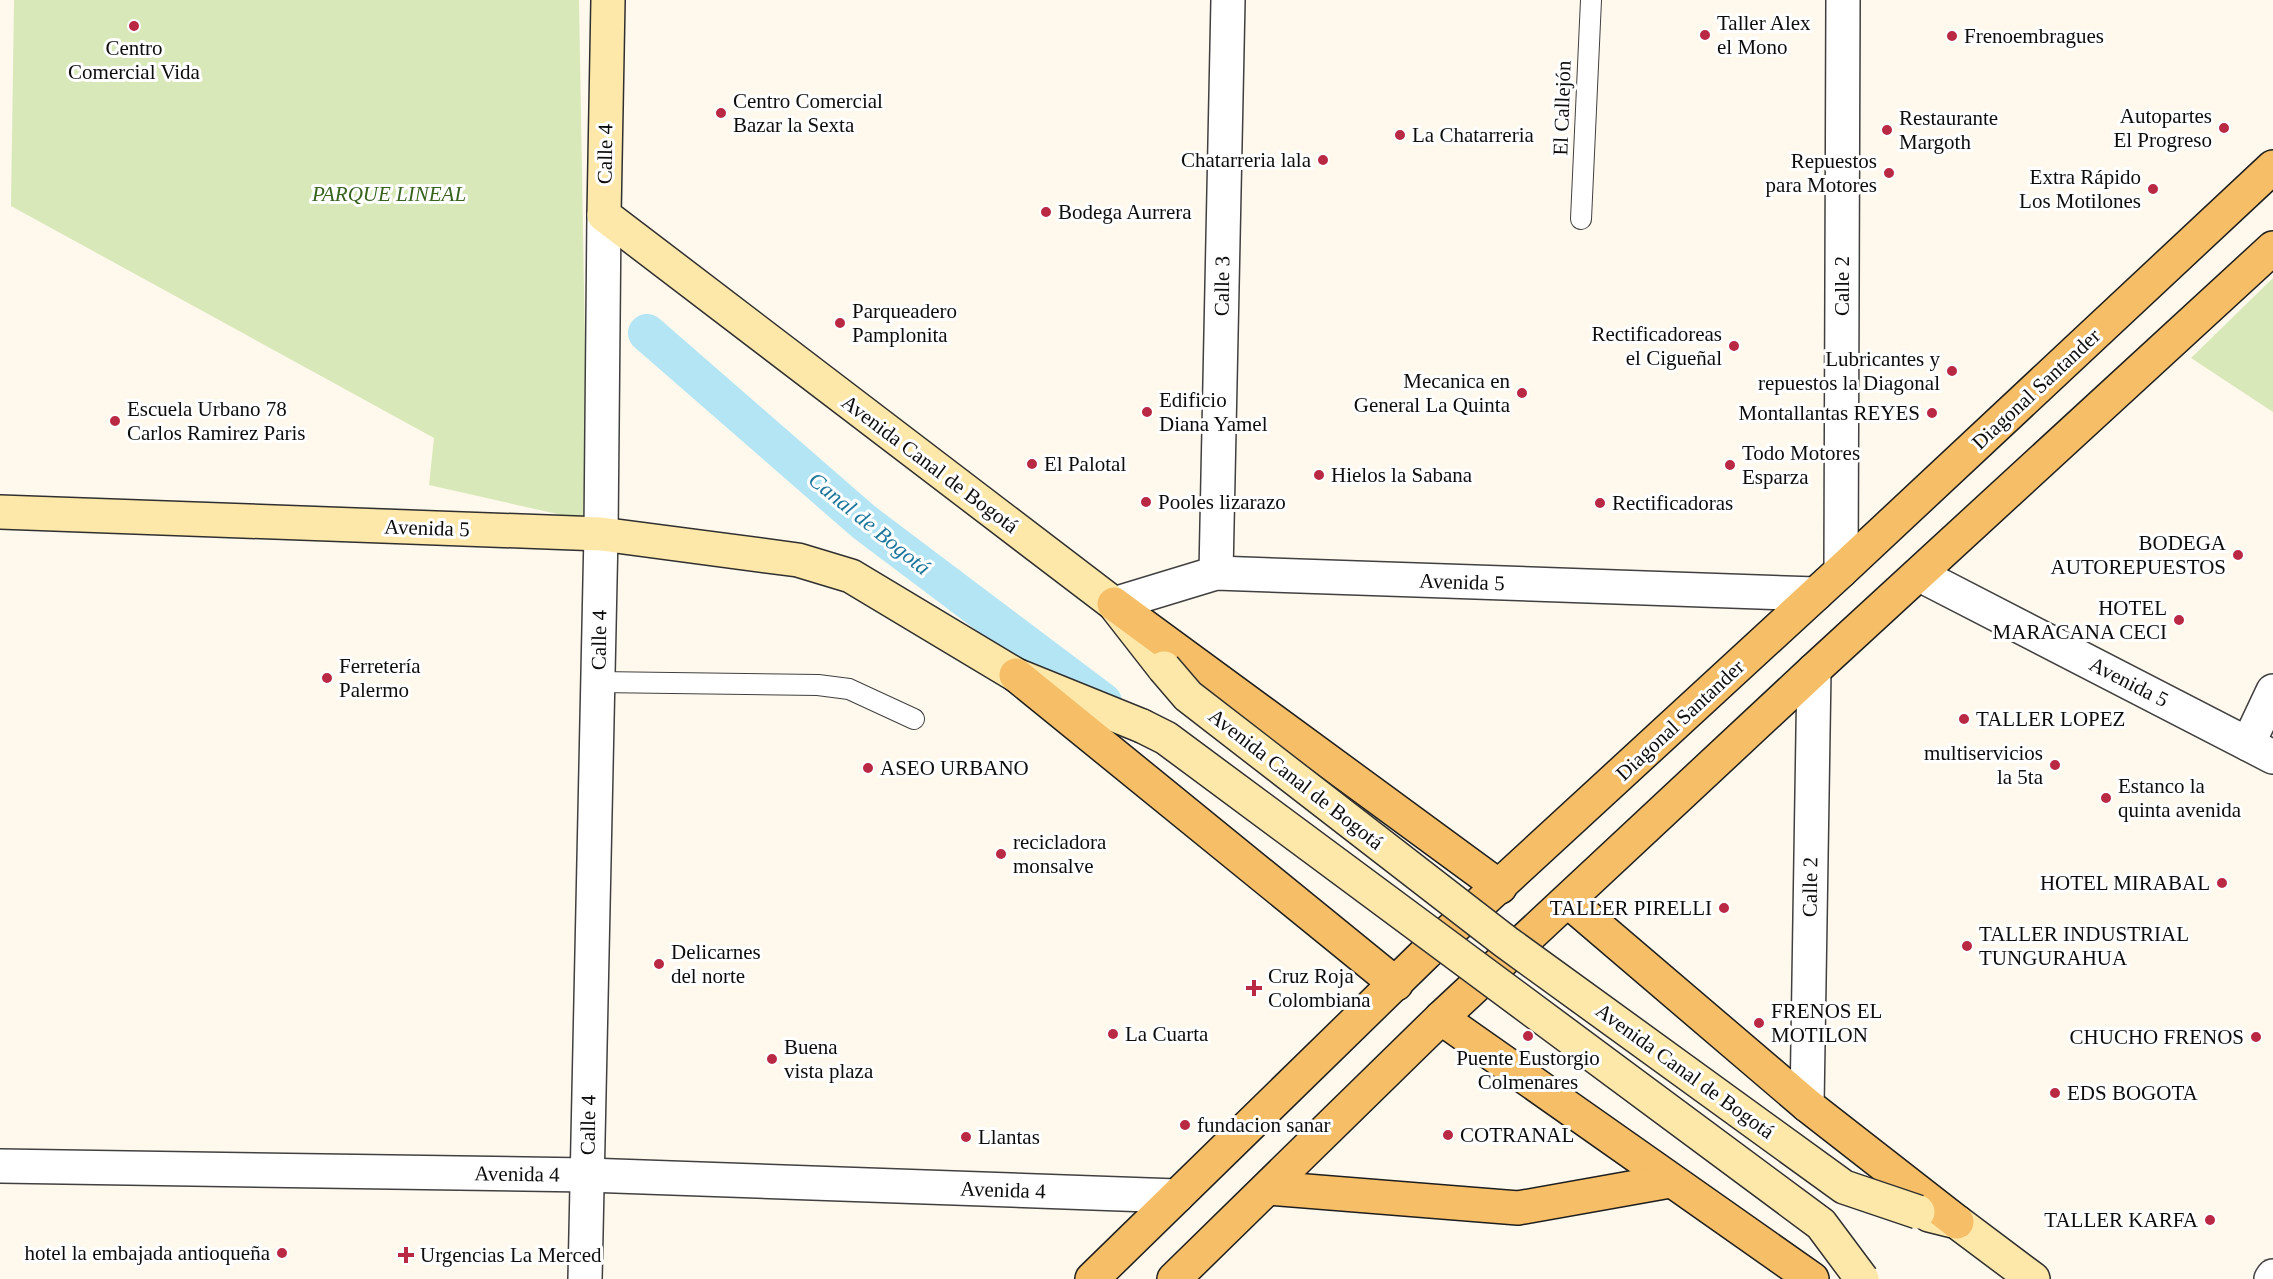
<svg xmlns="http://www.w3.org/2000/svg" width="2273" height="1279" viewBox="0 0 2273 1279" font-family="'Times New Roman',serif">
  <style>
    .green { fill: #d8e8b8 }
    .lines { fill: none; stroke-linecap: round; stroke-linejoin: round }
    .canal { stroke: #b4e5f4; stroke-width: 38 }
    .lane-casing { stroke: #404040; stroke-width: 22 }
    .street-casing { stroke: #404040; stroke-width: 36 }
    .secondary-casing { stroke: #2f2f2f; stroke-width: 36 }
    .primary-casing { stroke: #1e1e1e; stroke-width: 36 }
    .lane { stroke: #fff; stroke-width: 20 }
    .street { stroke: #fff; stroke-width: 33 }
    .secondary { stroke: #fde8aa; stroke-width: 33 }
    .primary { stroke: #f5be67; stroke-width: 33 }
    .secondary-bridge-casing { stroke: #2f2f2f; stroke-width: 36; stroke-linecap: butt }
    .secondary-bridge { stroke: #fde8aa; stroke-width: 33 }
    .poi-dot { fill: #b92944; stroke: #fff; stroke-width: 2 }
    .labels { text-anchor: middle; stroke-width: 6; stroke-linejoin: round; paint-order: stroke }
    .poi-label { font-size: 21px; fill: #0d0d0d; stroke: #fff; text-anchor: start }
    .street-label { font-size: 21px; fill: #0d0d0d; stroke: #fff }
    .park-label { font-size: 21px; font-style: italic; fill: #37631f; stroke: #fff }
    .water-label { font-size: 22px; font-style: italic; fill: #1a759b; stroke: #fff }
  </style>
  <rect width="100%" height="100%" fill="#fff9ed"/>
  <g class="green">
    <path d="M14 0H579L588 521 429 485 434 438 11 206Z"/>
    <path d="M2273 278V412L2191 358Z"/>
  </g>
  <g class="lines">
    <path class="canal" d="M647 333 864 522 1103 702"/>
    <g class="lane-casing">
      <g id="lane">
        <path d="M1581 219 1591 0"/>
        <path d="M598 682 818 685 849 689 914 719"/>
      </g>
    </g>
    <g class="street-casing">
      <g id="street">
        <path d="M1841 571 1843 0"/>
        <path d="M1216 573 1228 0"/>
        <path d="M1920 575 2273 757"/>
        <path d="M1114 604 1216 573 1816 594"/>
        <path d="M2248 744 2273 691"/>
        <path d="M1807 1105 1814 670"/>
        <path d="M0 1166 587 1175 1177 1196"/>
        <path d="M585 1279 601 534 604 215"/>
        <path d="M2271 1279 2273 1276"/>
      </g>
    </g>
    <g class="secondary-casing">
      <g id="secondary">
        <path d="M608 0 604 215 1114 604 1164 668"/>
        <path d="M0 512 601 534 798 560 851 576 1016 675 1142 726"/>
        <path d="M1929 1215 1957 1222 2033 1279"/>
      </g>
    </g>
    <g class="primary-casing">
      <g id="primary">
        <path d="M1114 604 1500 887"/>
        <path d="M1016 675 1396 984"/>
        <path d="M1568 901 1807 1105 1957 1222"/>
        <path d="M1441 1018 1812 1279"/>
        <path d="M1268 1188 1518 1208 1670 1181"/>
        <path d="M1092 1279 1426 953 1841 571 2273 167"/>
        <path d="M1174 1279 1441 1018 1814 670 2273 248"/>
      </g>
    </g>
    <use href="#lane" class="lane"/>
    <use href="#street" class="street"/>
    <use href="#secondary" class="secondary"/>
    <use href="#primary" class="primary"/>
    <g class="secondary-bridge-casing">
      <g id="secondary-bridge">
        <path d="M1164 668 1188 696 1506 942 1844 1187 1918 1212"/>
        <path d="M1142 726 1166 738 1821 1224 1862 1279"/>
      </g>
    </g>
    <use href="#secondary-bridge" class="secondary-bridge"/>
  </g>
  <g class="poi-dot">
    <circle cx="134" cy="26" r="6"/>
    <circle cx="1705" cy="35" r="6"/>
    <circle cx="1952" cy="36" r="6"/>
    <circle cx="721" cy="113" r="6"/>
    <circle cx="2224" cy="128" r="6"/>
    <circle cx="1887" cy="130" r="6"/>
    <circle cx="1400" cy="135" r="6"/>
    <circle cx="1323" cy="160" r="6"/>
    <circle cx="1889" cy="173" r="6"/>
    <circle cx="2153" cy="189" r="6"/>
    <circle cx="1046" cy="212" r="6"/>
    <circle cx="840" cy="323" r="6"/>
    <circle cx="1734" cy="346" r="6"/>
    <circle cx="1952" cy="371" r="6"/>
    <circle cx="1522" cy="393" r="6"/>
    <circle cx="1147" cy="412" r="6"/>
    <circle cx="1932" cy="413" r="6"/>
    <circle cx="115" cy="421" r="6"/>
    <circle cx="1032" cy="464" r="6"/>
    <circle cx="1730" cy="465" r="6"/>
    <circle cx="1319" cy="475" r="6"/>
    <circle cx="1146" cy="502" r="6"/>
    <circle cx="1600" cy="503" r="6"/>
    <circle cx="2238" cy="555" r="6"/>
    <circle cx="2179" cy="620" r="6"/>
    <circle cx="327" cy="678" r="6"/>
    <circle cx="1964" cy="719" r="6"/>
    <circle cx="2055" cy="765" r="6"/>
    <circle cx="868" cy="768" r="6"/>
    <circle cx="2106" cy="798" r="6"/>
    <circle cx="1001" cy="854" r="6"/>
    <circle cx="2222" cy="883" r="6"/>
    <circle cx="1724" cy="908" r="6"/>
    <circle cx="1967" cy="946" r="6"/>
    <circle cx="659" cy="964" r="6"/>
    <path d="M1251 979h6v6h6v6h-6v6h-6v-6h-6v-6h6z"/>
    <circle cx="1759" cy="1023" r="6"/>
    <circle cx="1113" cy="1034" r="6"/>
    <circle cx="1528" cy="1036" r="6"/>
    <circle cx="2256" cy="1037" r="6"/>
    <circle cx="772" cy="1059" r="6"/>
    <circle cx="2055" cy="1093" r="6"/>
    <circle cx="1185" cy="1125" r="6"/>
    <circle cx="1448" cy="1135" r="6"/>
    <circle cx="966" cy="1137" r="6"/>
    <circle cx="2210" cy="1220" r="6"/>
    <circle cx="282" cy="1253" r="6"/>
    <path d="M403 1246h6v6h6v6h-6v6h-6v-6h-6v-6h6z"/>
  </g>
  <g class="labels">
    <g class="poi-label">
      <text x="1717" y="30">Taller Alex<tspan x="1717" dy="24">el Mono</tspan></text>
      <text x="1964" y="43">Frenoembragues</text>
      <text x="134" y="55" text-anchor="middle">Centro<tspan x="134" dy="24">Comercial Vida</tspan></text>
      <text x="733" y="108">Centro Comercial<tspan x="733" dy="24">Bazar la Sexta</tspan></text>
      <text x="2212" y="123" text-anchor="end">Autopartes<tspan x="2212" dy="24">El Progreso</tspan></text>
      <text x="1899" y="125">Restaurante<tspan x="1899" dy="24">Margoth</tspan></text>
      <text x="1412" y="142">La Chatarreria</text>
      <text x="1311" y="167" text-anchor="end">Chatarreria lala</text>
      <text x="1877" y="168" text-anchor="end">Repuestos<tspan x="1877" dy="24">para Motores</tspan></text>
      <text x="2141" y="184" text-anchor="end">Extra Rápido<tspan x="2141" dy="24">Los Motilones</tspan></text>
      <text x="1058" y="219">Bodega Aurrera</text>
      <text x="852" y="318">Parqueadero<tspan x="852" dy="24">Pamplonita</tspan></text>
      <text x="1722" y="341" text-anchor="end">Rectificadoreas<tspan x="1722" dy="24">el Cigueñal</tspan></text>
      <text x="1940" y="366" text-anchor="end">Lubricantes y<tspan x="1940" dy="24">repuestos la Diagonal</tspan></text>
      <text x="1510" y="388" text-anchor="end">Mecanica en<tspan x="1510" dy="24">General La Quinta</tspan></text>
      <text x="1159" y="407">Edificio<tspan x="1159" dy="24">Diana Yamel</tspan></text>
      <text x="127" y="416">Escuela Urbano 78<tspan x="127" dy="24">Carlos Ramirez Paris</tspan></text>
      <text x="1920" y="420" text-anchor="end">Montallantas REYES</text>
      <text x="1742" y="460">Todo Motores<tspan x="1742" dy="24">Esparza</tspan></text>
      <text x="1044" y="471">El Palotal</text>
      <text x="1331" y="482">Hielos la Sabana</text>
      <text x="1158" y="509">Pooles lizarazo</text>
      <text x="1612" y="510">Rectificadoras</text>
      <text x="2226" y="550" text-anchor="end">BODEGA<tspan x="2226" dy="24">AUTOREPUESTOS</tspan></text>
      <text x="2167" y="615" text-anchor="end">HOTEL<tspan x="2167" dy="24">MARACANA CECI</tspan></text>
      <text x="339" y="673">Ferretería<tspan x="339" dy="24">Palermo</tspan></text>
      <text x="1976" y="726">TALLER LOPEZ</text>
      <text x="2043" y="760" text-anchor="end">multiservicios<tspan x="2043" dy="24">la 5ta</tspan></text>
      <text x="880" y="775">ASEO URBANO</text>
      <text x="2118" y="793">Estanco la<tspan x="2118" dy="24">quinta avenida</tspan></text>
      <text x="1013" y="849">recicladora<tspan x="1013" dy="24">monsalve</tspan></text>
      <text x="2210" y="890" text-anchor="end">HOTEL MIRABAL</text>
      <text x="1712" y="915" text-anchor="end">TALLER PIRELLI</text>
      <text x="1979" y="941">TALLER INDUSTRIAL<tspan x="1979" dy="24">TUNGURAHUA</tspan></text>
      <text x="671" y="959">Delicarnes<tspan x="671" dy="24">del norte</tspan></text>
      <text x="1268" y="983">Cruz Roja<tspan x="1268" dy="24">Colombiana</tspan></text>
      <text x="1771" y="1018">FRENOS EL<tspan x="1771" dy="24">MOTILON</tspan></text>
      <text x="1125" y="1041">La Cuarta</text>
      <text x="2244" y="1044" text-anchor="end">CHUCHO FRENOS</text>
      <text x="784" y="1054">Buena<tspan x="784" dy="24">vista plaza</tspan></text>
      <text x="1528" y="1065" text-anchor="middle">Puente Eustorgio<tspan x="1528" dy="24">Colmenares</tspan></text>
      <text x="2067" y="1100">EDS BOGOTA</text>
      <text x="1197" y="1132">fundacion sanar</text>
      <text x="1460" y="1142">COTRANAL</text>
      <text x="978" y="1144">Llantas</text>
      <text x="2198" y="1227" text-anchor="end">TALLER KARFA</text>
      <text x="270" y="1260" text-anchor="end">hotel la embajada antioqueña</text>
      <text x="420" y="1262">Urgencias La Merced</text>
    </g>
    <g class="street-label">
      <text transform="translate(1562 108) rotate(-88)" y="7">El Callejón</text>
      <text transform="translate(605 154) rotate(-89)" y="7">Calle 4</text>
      <text transform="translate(1222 286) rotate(-89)" y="7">Calle 3</text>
      <text transform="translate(1842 286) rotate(-90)" y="7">Calle 2</text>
      <text transform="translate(2036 389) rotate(-43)" y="7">Diagonal Santander</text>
      <text transform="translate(930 464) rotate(37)" y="7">Avenida Canal de Bogotá</text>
      <text transform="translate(427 528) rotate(2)" y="7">Avenida 5</text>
      <text transform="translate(1462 582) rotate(2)" y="7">Avenida 5</text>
      <text transform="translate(599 640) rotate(-89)" y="7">Calle 4</text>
      <text transform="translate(2129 682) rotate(27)" y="7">Avenida 5</text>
      <text transform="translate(1680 720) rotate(-43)" y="7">Diagonal Santander</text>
      <text transform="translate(1296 779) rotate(38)" y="7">Avenida Canal de Bogotá</text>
      <text transform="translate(1810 887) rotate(-89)" y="7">Calle 2</text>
      <text transform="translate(1685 1071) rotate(36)" y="7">Avenida Canal de Bogotá</text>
      <text transform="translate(588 1125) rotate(-89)" y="7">Calle 4</text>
      <text transform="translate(517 1174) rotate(1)" y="7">Avenida 4</text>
      <text transform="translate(1003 1190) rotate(2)" y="7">Avenida 4</text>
    </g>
    <g class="park-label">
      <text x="389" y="201">PARQUE LINEAL</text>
    </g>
    <g class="water-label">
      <text transform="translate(870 523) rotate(39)" y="8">Canal de Bogotá</text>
    </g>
  </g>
</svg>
